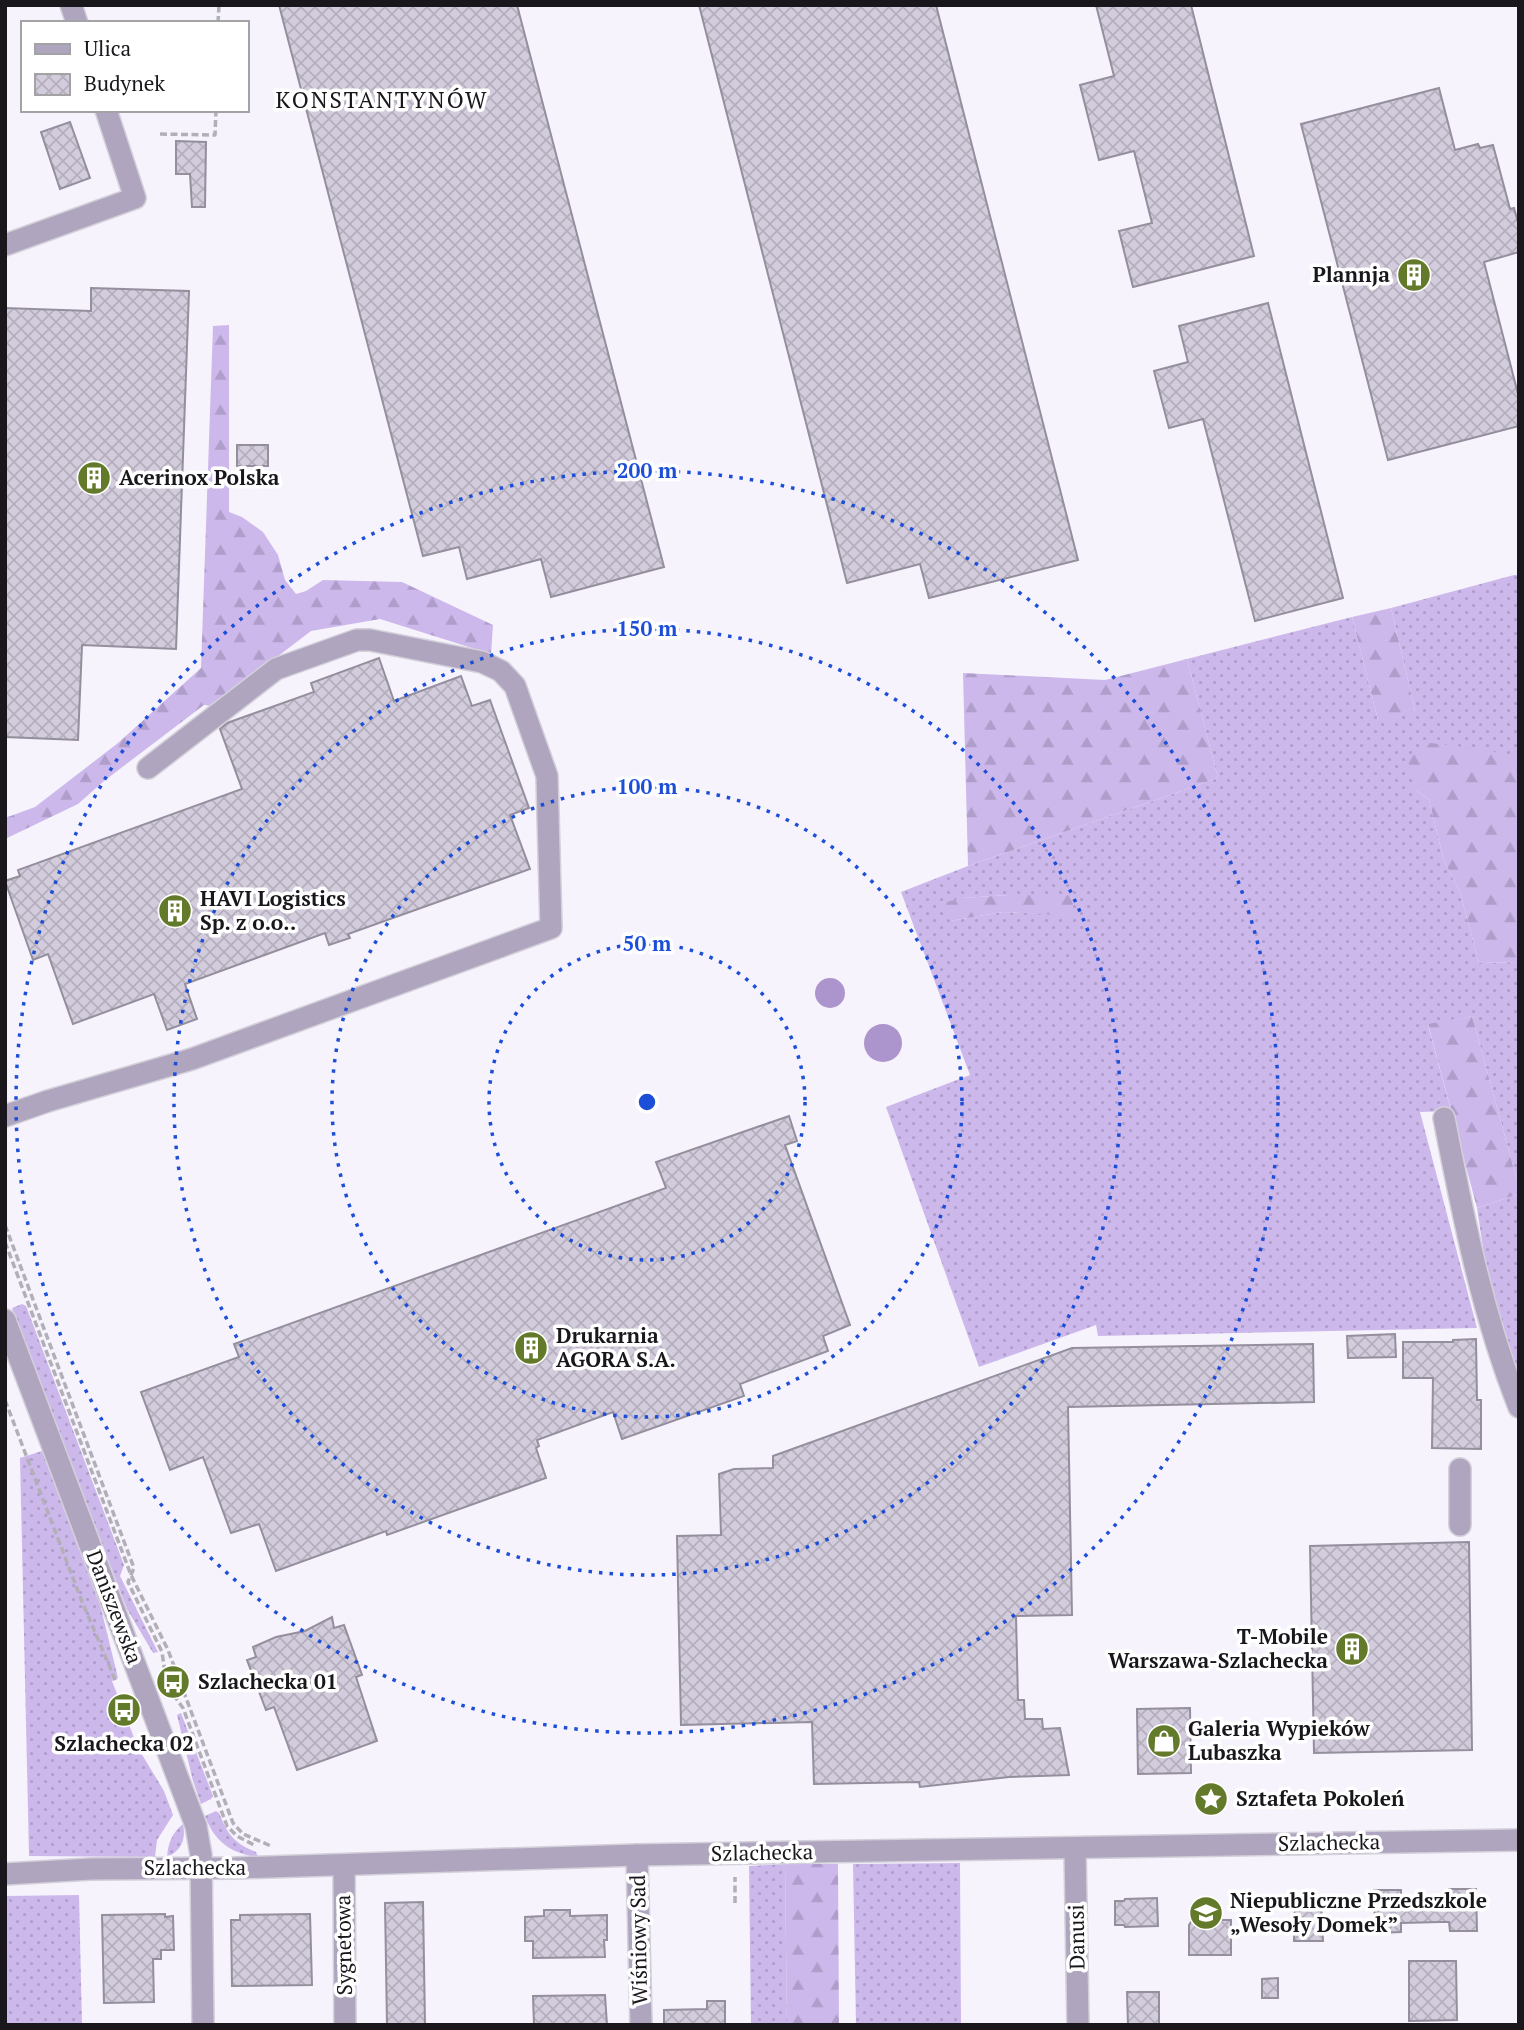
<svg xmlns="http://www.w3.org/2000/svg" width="1524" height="2030" viewBox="0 0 1524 2030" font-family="'PT Serif',serif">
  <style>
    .grass { fill: url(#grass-dots); fill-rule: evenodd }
    .forest { fill: url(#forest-firs) }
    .water { fill: #ac95cd }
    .building { fill: url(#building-cross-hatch); stroke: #948e9d; stroke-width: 2 }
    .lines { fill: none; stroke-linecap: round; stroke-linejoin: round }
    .minor-casing { stroke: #d3d0d9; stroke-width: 24 }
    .path { stroke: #b2afb7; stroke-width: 3.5; stroke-dasharray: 7 3.5; stroke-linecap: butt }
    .minor { stroke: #afa5bf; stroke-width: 21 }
    .ring { fill: none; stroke: #1d4ed8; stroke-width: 3.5; stroke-dasharray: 3.5 7 }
    .labels { text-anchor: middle; stroke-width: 7; stroke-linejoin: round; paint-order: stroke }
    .poi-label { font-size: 21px; font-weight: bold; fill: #19171c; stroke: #fff; text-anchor: start }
    .street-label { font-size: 21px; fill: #19171c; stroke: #fff }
    .neighbourhood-label { font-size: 23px; letter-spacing: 2px; fill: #19171c; stroke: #fff }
    .centre { fill: #1d4ed8; stroke: #fff; stroke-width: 3.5 }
    .ring-label { font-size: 21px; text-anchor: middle; font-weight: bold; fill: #1d4ed8; stroke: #fff; stroke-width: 7; stroke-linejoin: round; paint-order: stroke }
  </style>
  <defs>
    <pattern id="grass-dots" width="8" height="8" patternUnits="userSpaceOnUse" patternTransform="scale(1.75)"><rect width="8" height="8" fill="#cdb8ec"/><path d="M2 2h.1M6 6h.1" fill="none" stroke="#af9dca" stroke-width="1.8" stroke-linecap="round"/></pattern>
    <pattern id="forest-firs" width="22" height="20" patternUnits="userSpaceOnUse" patternTransform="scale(1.75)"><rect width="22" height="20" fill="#cdb8ec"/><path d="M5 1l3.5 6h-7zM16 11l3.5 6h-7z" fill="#af9dca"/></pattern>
    <pattern id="building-cross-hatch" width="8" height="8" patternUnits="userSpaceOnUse" patternTransform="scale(1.75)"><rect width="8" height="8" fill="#d3ccdd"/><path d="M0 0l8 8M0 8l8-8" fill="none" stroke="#b5aebd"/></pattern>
  </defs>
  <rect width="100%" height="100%" fill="#f6f3fd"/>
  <g class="grass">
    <path d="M1514 575H1519V757L1415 789 1429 800 1444 861 1460 892 1479 963 1519 962V1188L1472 1016 1428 1025 1451 1111 1420 1112 1477 1328 1098 1336 1096 1325 979 1367 886 1107 970 1075 901 892 968 866 1218 778 1187 659 1352 617 1378 720 1415 710 1391 608ZM1008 895H1069L1049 914 1003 912 950 921 963 898Z"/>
    <path d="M1519 1194V1381L1489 1288 1477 1208Z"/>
    <path d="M22 1304 26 1306 124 1565 120 1576 158 1652 153 1653 127 1609 12 1308Z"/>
    <path d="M42 1451 100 1604 118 1678 112 1681 138 1748 164 1791 173 1815 157 1840 155 1857 29 1856 20 1458Z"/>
    <path d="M181 1713 213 1796 211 1799 201 1804 193 1781 177 1715Z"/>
    <path d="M216 1811 219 1813C228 1835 234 1843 256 1852L258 1857C231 1854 214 1841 205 1816Z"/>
    <path d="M183 1824C186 1839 182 1850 167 1857 168 1843 172 1833 183 1824Z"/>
    <path d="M960 1863 961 2025H856L853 1864Z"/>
    <path d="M785 1864 787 2025H751L749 1866Z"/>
    <path d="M79 1895 82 2025H5V1896Z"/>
  </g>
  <g class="forest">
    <path d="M229 325V512L242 517 263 532 278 555 285 580 296 594 306 591 323 580 402 582 493 625 491 654 380 619 311 631 213 706 204 705 104 781 78 804 5 839V818L35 807 118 743 201 668 213 326Z"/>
    <path d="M1391 608 1415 710 1388 721 1378 720 1352 617Z"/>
    <path d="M1187 659 1218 778 968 866 963 673 1105 680Z"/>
    <path d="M1422 742 1474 748 1519 757V962L1479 963 1460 892 1444 861 1429 800 1415 789 1408 761Z"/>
    <path d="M1008 895H1069L1073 901 1072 916 1003 912 950 921 942 903 963 898Z"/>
    <path d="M1472 1016 1519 1188V1194L1477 1208 1428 1024Z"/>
    <path d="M785 1864H838L839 2025H787Z"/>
  </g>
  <g class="water">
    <circle cx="830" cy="993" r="15"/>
    <circle cx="883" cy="1043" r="19"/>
  </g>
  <g class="building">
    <path d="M279 5H517L664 567 551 597 541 559 467 579 459 547 423 556Z"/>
    <path d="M699 5H936L1078 560 929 598 920 564 847 583Z"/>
    <path d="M1096 5H1191L1254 256 1133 287 1119 231 1152 223 1134 151 1099 160 1080 85 1114 76Z"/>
    <path d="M1439 88 1455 150 1478 144 1480 148 1493 145 1510 209 1514 208 1519 226V252L1484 262 1519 398V426L1388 460 1301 124Z"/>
    <path d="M70 122 90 178 60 189 41 132Z"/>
    <path d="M176 141 206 142 205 207H192L190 174H176Z"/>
    <path d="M91 288 189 291 176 649 82 645 78 740 5 737V308L91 311Z"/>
    <path d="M1268 303 1343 598 1255 621 1203 419 1169 428 1154 371 1188 362 1179 326Z"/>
    <rect x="237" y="445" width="31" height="21"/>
    <path d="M379 658 394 701 461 676 472 706 490 700 529 808 510 815 530 869 348 934 350 938 329 945 325 933 185 984 197 1019 167 1030 154 994 73 1024 48 954 33 960 5 881 20 876 18 870 242 789 220 729 227 723 314 692 311 683Z"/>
    <path d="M789 1116 797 1141 785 1145 850 1325 823 1336 828 1351 740 1384 744 1396 622 1439 613 1412 537 1440 539 1446 536 1448 546 1478 387 1535 386 1531 276 1571 259 1524 231 1533 203 1457 170 1470 141 1392 239 1357 234 1344 666 1188 656 1162Z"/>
    <path d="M1395 1334 1396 1357 1348 1358 1347 1336Z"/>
    <path d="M1476 1339 1477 1400H1481V1449L1432 1448 1433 1378H1403V1342H1453V1340Z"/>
    <path d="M1313 1344 1314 1402 1068 1407 1072 1615 1016 1616 1018 1700H1024L1025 1719H1042L1043 1729 1060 1728 1069 1775 1009 1777 920 1787 919 1782 814 1784 812 1722 681 1725 677 1536 721 1535 719 1474 734 1469 773 1468V1456L1072 1348Z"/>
    <path d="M1469 1542 1472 1750 1314 1753 1310 1546Z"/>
    <path d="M332 1617 334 1628 344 1625 362 1675 356 1677 377 1741 297 1770 274 1707 266 1710 247 1660 256 1657 253 1647 276 1637 305 1631Z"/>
    <path d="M1190 1708 1191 1773 1138 1774 1137 1709Z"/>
    <path d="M1449 1889H1476L1477 1931H1450L1449 1922H1440L1401 1923V1932L1375 1933 1374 1890H1401V1899L1426 1898H1449Z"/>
    <path d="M1157 1898 1158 1926 1125 1927 1124 1925H1115V1901H1124L1125 1899Z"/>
    <path d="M423 1902 425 2025H387L385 1903Z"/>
    <path d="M1321 1902 1323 1941H1294L1295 1903Z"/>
    <path d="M1200 1908 1205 1920H1231V1955H1189V1925Z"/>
    <path d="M544 1910H570V1916L607 1915V1940H604L605 1957 533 1958V1941H525V1917L544 1916Z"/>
    <path d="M165 1914V1917L173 1916 174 1950H161V1959H153L154 2002 104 2003 102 1915Z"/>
    <path d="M310 1914 312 1985 232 1986 231 1920H240V1915Z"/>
    <path d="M1409 1961H1456L1457 2020 1409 2021Z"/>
    <path d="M1278 1978V1998H1262V1979Z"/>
    <path d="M1127 1992H1159V2025H1128Z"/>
    <path d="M605 1995 607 2025H534L533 1996Z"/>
    <path d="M707 2001H725V2025H664V2010L707 2009Z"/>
  </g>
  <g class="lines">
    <g class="minor-casing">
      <g id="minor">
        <path d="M71 5 77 23"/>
        <path d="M5 245 135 198 106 110"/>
        <path d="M5 1116 48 1101 192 1059 551 928 547 776 515 686 501 671 482 662 370 640H357L276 669 148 768"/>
        <path d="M1444 1118C1463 1216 1482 1314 1519 1407"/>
        <path d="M5 1320 196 1826 201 1855 203 2025"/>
        <path d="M1460 1525V1469"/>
        <path d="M1075 1848 1078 2025"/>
        <path d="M637 1855 641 2025"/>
        <path d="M344 1865 345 2025"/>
        <path d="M5 1874 91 1869 235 1868 637 1855 1519 1840"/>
      </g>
    </g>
    <g class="path">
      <path d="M218 23 219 5"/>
      <path d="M160 134 215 135 216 110"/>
      <path d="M5 1225 134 1568 128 1582 162 1652 165 1673 172 1693 183 1708 227 1826 237 1836 254 1845"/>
      <path d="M5 1242 131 1575 168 1650 233 1823 243 1834 271 1846"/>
      <path d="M5 1400 81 1599 116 1682"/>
      <path d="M735 1903V1877"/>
    </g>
    <use href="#minor" class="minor"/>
  </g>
  <g class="ring">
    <circle cx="647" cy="1102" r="158"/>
    <circle cx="647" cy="1102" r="315"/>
    <circle cx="647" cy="1102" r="473"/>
    <circle cx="647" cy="1102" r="631"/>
  </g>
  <defs>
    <g id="building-disc" transform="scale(1.75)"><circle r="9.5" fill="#647a2b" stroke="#fff"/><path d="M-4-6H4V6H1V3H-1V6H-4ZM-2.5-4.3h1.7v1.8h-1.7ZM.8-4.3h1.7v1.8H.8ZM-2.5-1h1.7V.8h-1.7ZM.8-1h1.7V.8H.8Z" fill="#fff"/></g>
    <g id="bus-disc" transform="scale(1.75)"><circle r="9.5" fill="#647a2b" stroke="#fff"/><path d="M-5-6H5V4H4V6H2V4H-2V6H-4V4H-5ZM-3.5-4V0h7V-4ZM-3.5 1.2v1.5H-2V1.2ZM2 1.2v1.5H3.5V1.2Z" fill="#fff"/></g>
    <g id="shop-disc" transform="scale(1.75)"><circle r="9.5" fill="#647a2b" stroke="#fff"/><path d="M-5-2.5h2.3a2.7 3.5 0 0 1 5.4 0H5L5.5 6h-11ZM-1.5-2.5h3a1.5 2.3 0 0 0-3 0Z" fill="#fff"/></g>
    <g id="sight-disc" transform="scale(1.75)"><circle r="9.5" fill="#647a2b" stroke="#fff"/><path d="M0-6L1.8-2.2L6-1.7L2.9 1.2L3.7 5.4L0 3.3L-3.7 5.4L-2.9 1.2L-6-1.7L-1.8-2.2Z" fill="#fff"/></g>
    <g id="school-disc" transform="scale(1.75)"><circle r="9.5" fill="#647a2b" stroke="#fff"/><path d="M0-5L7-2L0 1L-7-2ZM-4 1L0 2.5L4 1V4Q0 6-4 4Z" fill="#fff"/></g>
  </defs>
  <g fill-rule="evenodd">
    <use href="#building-disc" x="1414" y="275"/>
    <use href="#building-disc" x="94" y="478"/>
    <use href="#building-disc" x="175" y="911"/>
    <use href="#building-disc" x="531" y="1348"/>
    <use href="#building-disc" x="1352" y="1649"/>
    <use href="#bus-disc" x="173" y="1682"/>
    <use href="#bus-disc" x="124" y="1710"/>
    <use href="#shop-disc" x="1164" y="1741"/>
    <use href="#sight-disc" x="1211" y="1799"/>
    <use href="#school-disc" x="1206" y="1913"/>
  </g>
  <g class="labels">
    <g class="poi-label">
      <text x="1390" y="282" text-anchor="end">Plannja</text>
      <text x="119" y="485">Acerinox Polska</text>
      <text x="200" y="906">HAVI Logistics<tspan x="200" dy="24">Sp. z o.o..</tspan></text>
      <text x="556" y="1343">Drukarnia<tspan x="556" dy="24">AGORA S.A.</tspan></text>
      <text x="1328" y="1644" text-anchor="end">T-Mobile<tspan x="1328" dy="24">Warszawa-Szlachecka</tspan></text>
      <text x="198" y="1689">Szlachecka 01</text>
      <text x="1188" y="1736">Galeria Wypieków<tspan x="1188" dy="24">Lubaszka</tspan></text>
      <text x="124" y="1751" text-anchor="middle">Szlachecka 02</text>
      <text x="1236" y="1806">Sztafeta Pokoleń</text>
      <text x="1230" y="1908">Niepubliczne Przedszkole<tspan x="1230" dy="24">„Wesoły Domek”</tspan></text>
    </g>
    <g class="street-label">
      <text transform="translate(114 1607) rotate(69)" y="7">Daniszewska</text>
      <text transform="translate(1329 1843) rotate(-1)" y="7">Szlachecka</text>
      <text transform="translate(762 1853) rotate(-1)" y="7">Szlachecka</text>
      <text x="195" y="1875">Szlachecka</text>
      <text transform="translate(1077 1937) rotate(-91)" y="7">Danusi</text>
      <text transform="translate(639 1940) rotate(-91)" y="7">Wiśniowy Sad</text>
      <text transform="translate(344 1945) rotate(-91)" y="7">Sygnetowa</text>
    </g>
    <g class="neighbourhood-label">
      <text x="382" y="108">KONSTANTYNÓW</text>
    </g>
  </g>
  <circle cx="647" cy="1102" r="10" class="centre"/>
  <g class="ring-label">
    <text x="647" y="478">200 m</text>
    <text x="647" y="636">150 m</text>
    <text x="647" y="794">100 m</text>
    <text x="647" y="951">50 m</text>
  </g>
  <rect width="1524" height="2030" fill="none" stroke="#19171c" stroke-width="14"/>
  <rect x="21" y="21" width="228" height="91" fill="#ffffff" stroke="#a3a2a4" stroke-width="2"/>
  <rect x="35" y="44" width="35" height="10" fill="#afa5bf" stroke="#a3a2a4" stroke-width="2"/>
  <text x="84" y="56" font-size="21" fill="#19171c">Ulica</text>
  <rect x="35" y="74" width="35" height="21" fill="url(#building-cross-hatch)" stroke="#a3a2a4" stroke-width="2"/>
  <text x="84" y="91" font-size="21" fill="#19171c">Budynek</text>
</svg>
